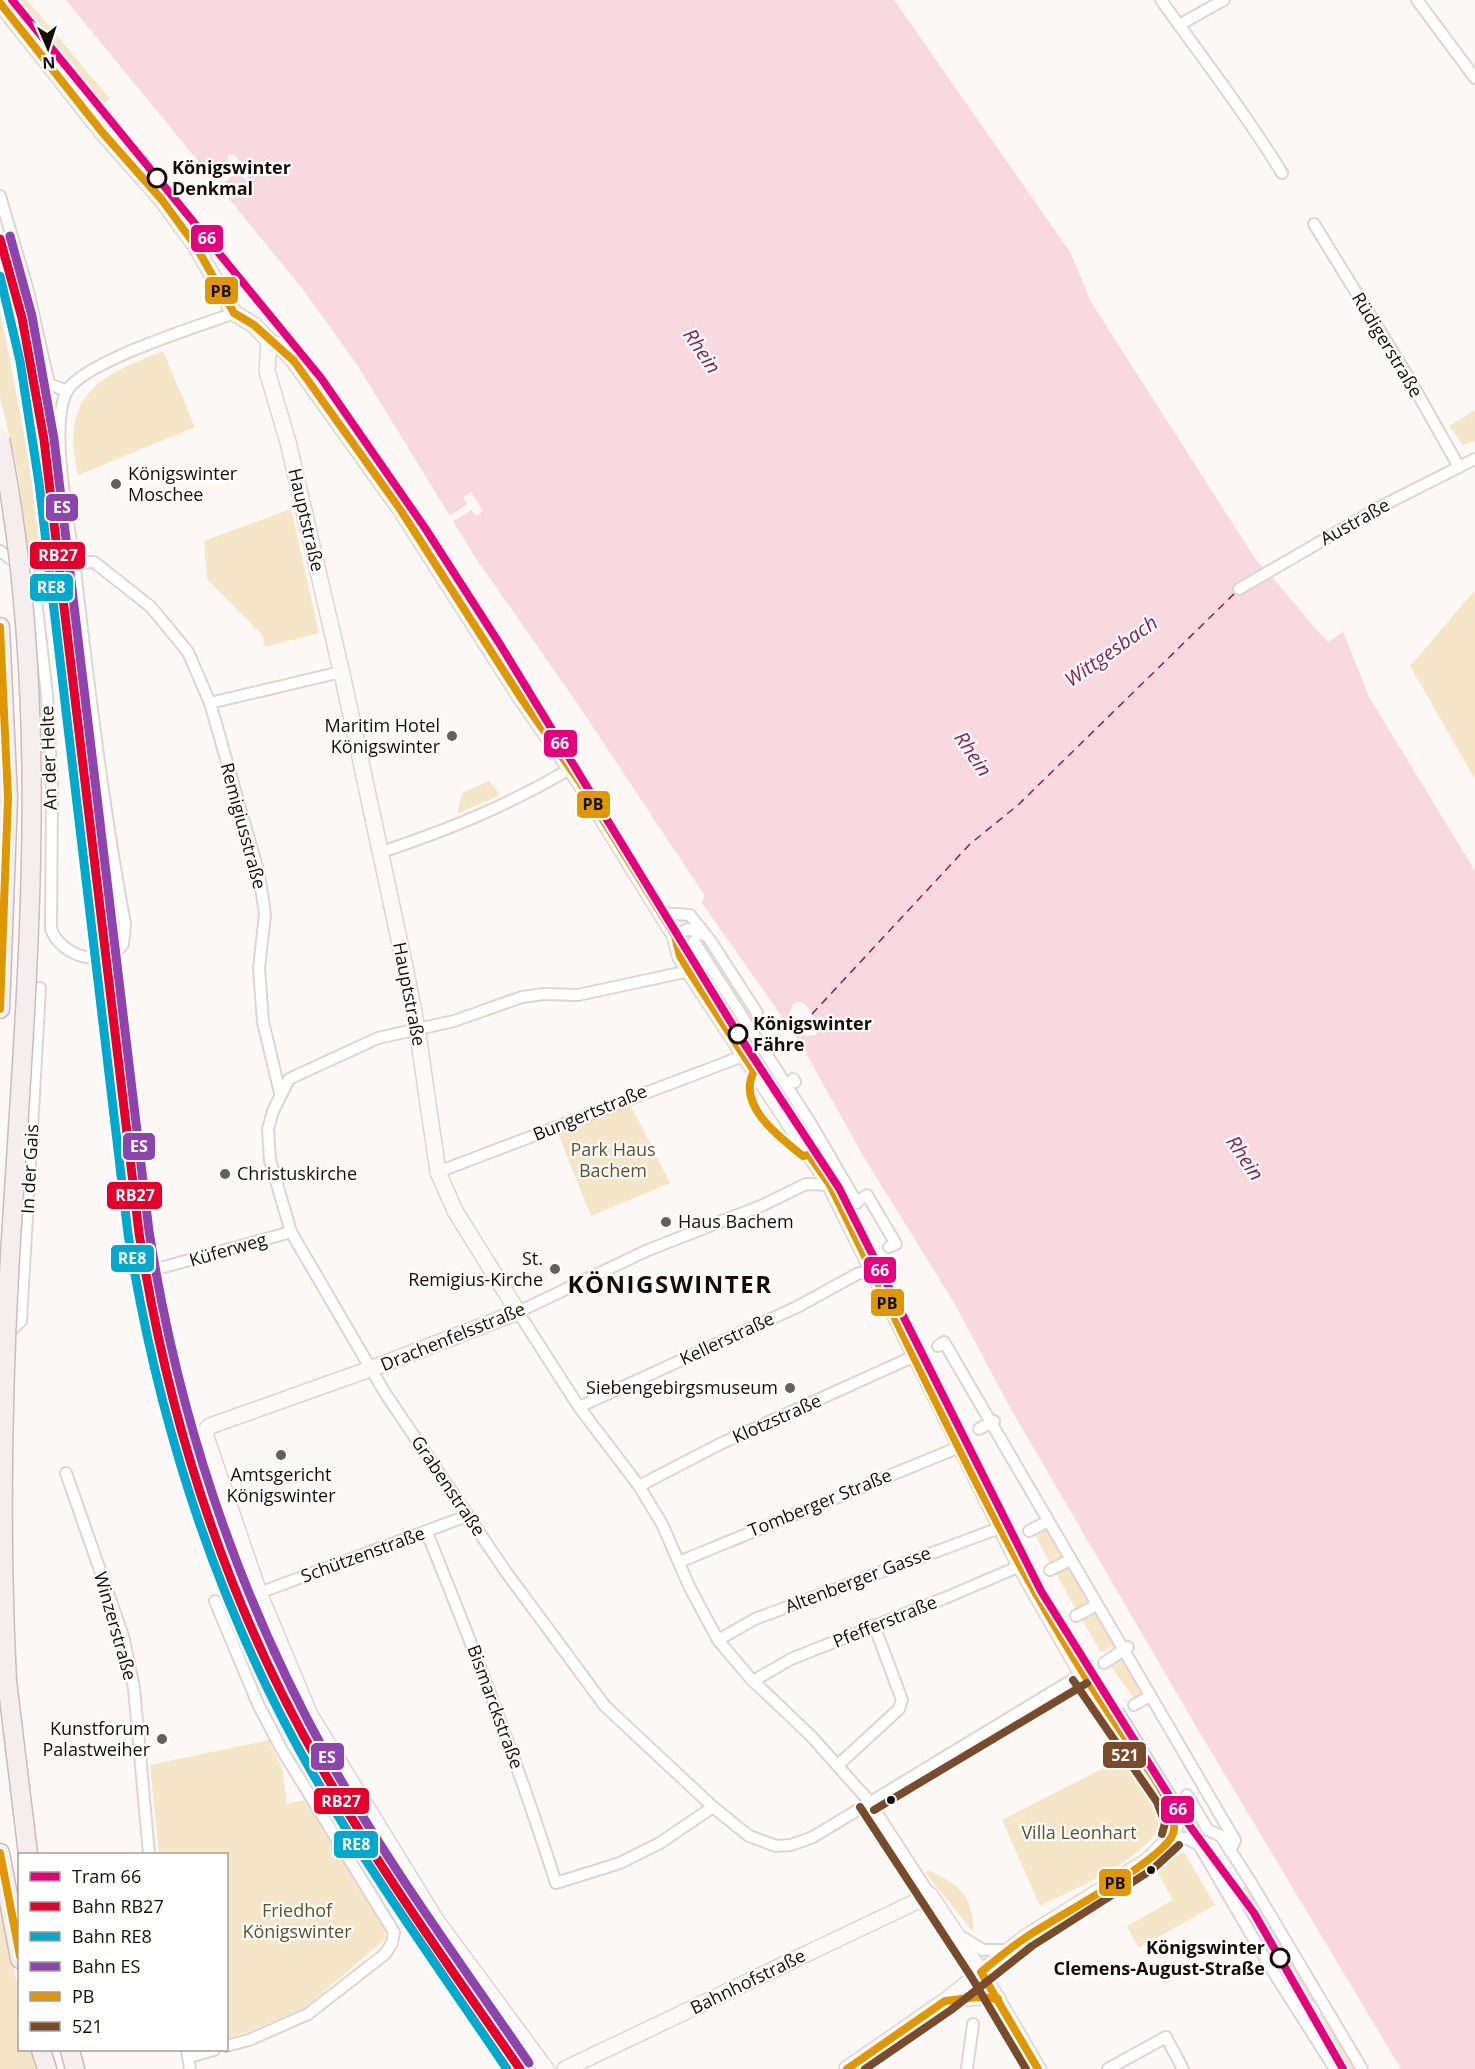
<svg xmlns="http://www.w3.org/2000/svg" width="1475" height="2069" viewBox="0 0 1475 2069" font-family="'Open Sans',sans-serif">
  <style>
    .green { fill: #f5e6c7 }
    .water { fill: #f8d9e0 }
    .pier { fill: #fcf8f6 }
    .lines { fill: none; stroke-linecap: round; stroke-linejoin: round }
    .ferry { stroke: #8f1d4c; stroke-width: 1.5; stroke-dasharray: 8 6; stroke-linecap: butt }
    .street-casing { stroke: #ddd5d2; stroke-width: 14 }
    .secondary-casing { stroke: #ddd5d2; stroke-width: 18 }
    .highway-casing { stroke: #c7bdbb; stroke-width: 21 }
    .street { stroke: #fffefe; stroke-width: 10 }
    .secondary { stroke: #fcfaf9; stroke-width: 15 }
    .highway { stroke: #f6eeee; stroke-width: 18 }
    .tram { stroke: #cbc9c9; stroke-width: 1.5 }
    .highway-bridge-casing { stroke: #c7bdbb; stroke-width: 21; stroke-linecap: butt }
    .highway-bridge { stroke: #f6eeee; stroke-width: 18 }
    .bus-1-casing { stroke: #fff; stroke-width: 12 }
    .bus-2-casing { stroke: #fff; stroke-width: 12 }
    .bus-1 { stroke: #e19701; stroke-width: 8 }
    .bus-2 { stroke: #7a4b2a; stroke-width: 8 }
    .rail-1-casing { stroke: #fff; stroke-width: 14 }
    .rail-2-casing { stroke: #fff; stroke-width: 14 }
    .rail-3-casing { stroke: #fff; stroke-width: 14 }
    .rail-1 { stroke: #e4002b; stroke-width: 9 }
    .rail-2 { stroke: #00a9ce; stroke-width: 9 }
    .rail-3 { stroke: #8e44ad; stroke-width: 9 }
    .tram-1-casing { stroke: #fff; stroke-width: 12 }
    .tram-1 { stroke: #e5007d; stroke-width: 8 }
    .stop-dot { fill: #fff; stroke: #170d08; stroke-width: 3 }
    .poi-dot { fill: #675f5b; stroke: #fff; stroke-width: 2 }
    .bus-dot { fill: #170d08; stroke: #fff; stroke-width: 2 }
    .labels { text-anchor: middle; stroke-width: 4.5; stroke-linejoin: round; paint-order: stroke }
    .stop-label { font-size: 18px; font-weight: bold; fill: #170d08; stroke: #fff; text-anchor: start }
    .street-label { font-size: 18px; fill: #170d08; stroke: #fff }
    .poi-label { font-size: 18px; fill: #170d08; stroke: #fff; text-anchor: end }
    .park-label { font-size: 18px; fill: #604f27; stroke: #fff }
    .water-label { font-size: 20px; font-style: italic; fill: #8f1d4c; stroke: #fff }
    .district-label { font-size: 24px; font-weight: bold; letter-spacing: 1.5px; fill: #170d08; stroke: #fff }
    .line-badge { stroke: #fff; stroke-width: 2 }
    .badge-label { font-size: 16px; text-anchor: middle; font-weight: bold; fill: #fff }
    .pale-badge-label { font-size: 16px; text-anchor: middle; font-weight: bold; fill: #111 }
  </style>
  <rect width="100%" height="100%" fill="#fcf8f6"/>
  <g class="green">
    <path d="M19 0H27L110 99 103 103Z"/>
    <path d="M0 310 34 484 45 573 28 559 18 473 0 396Z"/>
    <path d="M163 351 195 427 78 475C60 396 96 377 163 351Z"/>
    <path d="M1475 410V441L1463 445 1449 426Z"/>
    <path d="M291 509 319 633 265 647 262 635 207 579 204 541Z"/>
    <path d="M1475 591V779L1410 666C1433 641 1452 615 1475 591Z"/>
    <path d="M489 781 500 795 457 814 462 793Z"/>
    <path d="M629 1102 670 1183 591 1216 557 1131Z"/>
    <path d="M1047 1526 1066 1558 1051 1566 1034 1533Z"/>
    <path d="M1069 1564 1092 1604 1077 1612 1055 1571Z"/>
    <path d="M1095 1609 1116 1644 1101 1653 1081 1617Z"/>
    <path d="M1123 1656 1146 1695 1136 1701 1110 1665Z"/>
    <path d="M269 1740 282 1768 287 1804 304 1800 385 1926V1939L305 2008 248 2032 227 2038 226 1854H159L150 1765Z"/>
    <path d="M1125 1757 1164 1815C1157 1855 1075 1889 1040 1906L1002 1820Z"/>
    <path d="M1184 1852 1215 1905 1139 1948 1127 1926 1173 1900 1155 1868Z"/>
    <path d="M930 1871C959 1884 975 1899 973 1932L925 1872Z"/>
    <path d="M1246 1885 1313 1999 1316 2001 1311 2004 1242 1888Z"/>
    <path d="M0 1888 19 1995 20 2050H34L39 2069H0Z"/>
    <path d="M1323 2012 1357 2069H1347L1343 2063 1318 2016Z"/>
  </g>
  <path class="water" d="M66 0H894L1070 252 1091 302 1256 560C1282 586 1302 615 1328 642L1343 632 1369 697 1475 871V2069H1401L1197 1728 1012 1411 953 1301 865 1159 799 1041 702 903 705 896 577 703 475 557 358 366 302 288Z"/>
  <g class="pier">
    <path d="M229 154 235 155 248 173 247 180 236 173 217 188 212 183 232 167 227 160Z"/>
    <path d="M471 492 483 511 476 516 471 510 451 523 447 518 467 504 463 497Z"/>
    <path d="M799 1002 805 1004 820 1024 816 1035 806 1036 803 1032 793 1038 784 1025 791 1019 789 1014 793 1004Z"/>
  </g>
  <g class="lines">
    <path class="ferry" d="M812 1014 970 844 1018 805 1236 592"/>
    <g class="street-casing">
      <g id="street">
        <path d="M1161 0C1202 57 1245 113 1282 173"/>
        <path d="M1417 0 1475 78"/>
        <path d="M1179 25 1224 0"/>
        <path d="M0 196 28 291 49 384 67 391"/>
        <path d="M1314 224 1407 375 1459 467"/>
        <path d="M0 551 28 572 35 591 47 695 52 789 51 929C61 957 106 970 123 944L125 924C103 807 89 689 75 570 70 528 48 427 67 391 84 361 200 326 234 313"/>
        <path d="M74 563 94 562 151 607 188 652 210 703 259 874 265 914 259 968 263 1022 280 1093"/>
        <path d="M1239 589 1382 506 1475 459"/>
        <path d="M210 703 341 672"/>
        <path d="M379 853C450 829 505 807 570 769"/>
        <path d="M660 913 690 915 710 940 757 1013"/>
        <path d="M675 936 688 929 704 935"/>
        <path d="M694 941 811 1124 857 1203"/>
        <path d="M689 971 578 995 544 994 522 997 454 1021 378 1038 289 1079 273 1111 268 1129 270 1160 291 1232 385 1393 506 1572 605 1706 713 1807 749 1836 776 1846 791 1845 813 1837 1082 1674"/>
        <path d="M793 1079 795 1082"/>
        <path d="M438 1172 743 1056"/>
        <path d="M830 1185 806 1184 761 1206 648 1250 518 1312 579 1407 639 1486 662 1524 690 1588 718 1640 751 1679 811 1736 869 1801 930 1895"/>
        <path d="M861 1199 867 1195 896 1244 889 1247"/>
        <path d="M164 1267 291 1232"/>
        <path d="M6 1335 21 1321 40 988"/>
        <path d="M938 1346 944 1342 1226 1825 1235 1840 1230 1851"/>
        <path d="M579 1407 797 1307 857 1274 873 1269"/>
        <path d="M979 1429 994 1421"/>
        <path d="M66 1473 123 1636 134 1688 149 1854"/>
        <path d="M639 1486 720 1444 917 1355"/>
        <path d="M1029 1531 1048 1521"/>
        <path d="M427 1533C474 1648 518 1764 556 1883L620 1863 660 1843 713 1807"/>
        <path d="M679 1562 962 1446"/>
        <path d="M1050 1570 1070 1560"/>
        <path d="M259 1593 467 1516"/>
        <path d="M215 1601 258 1704 282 1750 394 1932 392 1943 385 1954 308 2014 249 2040 226 2046"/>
        <path d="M1076 1616 1096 1605"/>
        <path d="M718 1640 755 1619 1002 1527"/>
        <path d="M1104 1663 1128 1647"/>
        <path d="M753 1681 791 1659 945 1598 1020 1566"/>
        <path d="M1134 1705 1150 1696"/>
        <path d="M838 1765 899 1709 902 1700 874 1625"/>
        <path d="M1187 1795 1208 1830 1221 1836 1250 1881 1362 2069"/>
        <path d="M1172 1837 1186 1838 1199 1845 1269 1965 1335 2069"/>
        <path d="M962 1937 983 1950H1008"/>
        <path d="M187 2050 190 2069"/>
        <path d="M189 2057 214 2050"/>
        <path d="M967 2069 973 2024"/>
        <path d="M1108 2069 1166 2037 1183 2069"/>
      </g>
    </g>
    <g class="secondary-casing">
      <g id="secondary">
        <path d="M0 3 102 132 162 200 195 245 234 313 254 325 269 341 267 371 288 442 344 683 405 967 417 1028 438 1172 455 1211 518 1312 373 1368 210 1426 206 1430V1437L259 1593 310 1715 436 1920 546 2069"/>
        <path d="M269 341 281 347 294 361 400 509 521 698 579 781 675 936 680 956 689 971 830 1185 1020 1566 1082 1674 1166 1797 1176 1823 1172 1837 1147 1861 1026 1937 945 2001 847 2069"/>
        <path d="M948 2000 978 1997 998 1999"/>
        <path d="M565 2069 930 1895 981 1972 1038 2069"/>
      </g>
    </g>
    <g class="highway-casing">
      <g id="highway">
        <path d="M0 627 8 798 0 1009"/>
        <path d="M7 1681 28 1854"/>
        <path d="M0 1853 20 1959"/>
        <path d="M41 2050 47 2069"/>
        <path d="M70 2050 75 2069"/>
      </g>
    </g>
    <use href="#street" class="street"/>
    <use href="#secondary" class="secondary"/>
    <use href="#highway" class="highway"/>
    <g class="tram">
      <path d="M1123 1708 1219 1863"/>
      <path d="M1316 2020 1338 2069"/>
    </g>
    <g class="highway-bridge-casing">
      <path id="highway-bridge" d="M0 439C54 709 26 985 10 1256 2 1398 0 1540 7 1681"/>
    </g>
    <use href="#highway-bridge" class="highway-bridge"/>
    <g class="bus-1-casing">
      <g id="bus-1">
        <path d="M0 3 102 132 162 200 195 245 234 313 254 325 294 361 400 509 521 698 579 781 675 936 680 956 689 971 754 1071C736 1105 779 1137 803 1156L809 1155 830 1185C922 1370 1006 1563 1123 1734 1137 1755 1185 1811 1172 1836 1158 1863 1058 1916 1028 1936 1011 1947 996 1960 981 1972L1038 2069"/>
        <path d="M0 627 8 798 0 1009"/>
        <path d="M0 1853 20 1956"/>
        <path d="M847 2069 945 2001 978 1997 998 1999"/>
      </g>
    </g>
    <g class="bus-2-casing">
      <g id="bus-2">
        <path d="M1073 1680 1157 1802 1165 1823 1162 1834"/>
        <path d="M860 1807 972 1978 1026 2069"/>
        <path d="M874 1810 1087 1683"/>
        <path d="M865 2069 951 2010 1032 1946 1153 1869 1179 1845"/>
      </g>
    </g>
    <use href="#bus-1" class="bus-1"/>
    <use href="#bus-2" class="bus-2"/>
    <g class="rail-1-casing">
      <path id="rail-1" d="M0 239 22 318 44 440 139 1233C168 1419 226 1601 320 1765 380 1870 451 1969 520 2069"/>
    </g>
    <g class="rail-2-casing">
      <path id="rail-2" d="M0 276 20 361 39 483 128 1234C158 1421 216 1604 310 1769 370 1873 440 1970 507 2069"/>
    </g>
    <g class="rail-3-casing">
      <path id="rail-3" d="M10 236 32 316 54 439 149 1231C178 1416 237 1593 327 1756 387 1863 460 1962 529 2063"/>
    </g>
    <use href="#rail-1" class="rail-1"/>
    <use href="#rail-2" class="rail-2"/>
    <use href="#rail-3" class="rail-3"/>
    <g class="tram-1-casing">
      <path id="tram-1" d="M12 0 321 378 425 528 501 646 738 1034 839 1188 1041 1591 1178 1810 1254 1913 1343 2069"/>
    </g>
    <use href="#tram-1" class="tram-1"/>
  </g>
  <g class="stop-dot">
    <circle cx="157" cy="178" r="9"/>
    <circle cx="738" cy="1034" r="9"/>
    <circle cx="1280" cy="1958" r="9"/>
  </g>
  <g class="poi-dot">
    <circle cx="116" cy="484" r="6"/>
    <circle cx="452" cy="736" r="6"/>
    <circle cx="225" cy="1174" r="6"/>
    <circle cx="666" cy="1222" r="6"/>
    <circle cx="555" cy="1269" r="6"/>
    <circle cx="790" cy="1388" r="6"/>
    <circle cx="281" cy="1455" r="6"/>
    <circle cx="162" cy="1739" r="6"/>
  </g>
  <g class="bus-dot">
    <circle cx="891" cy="1800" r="5"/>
    <circle cx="1151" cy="1870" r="5"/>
  </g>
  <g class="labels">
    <g class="stop-label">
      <text x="172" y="174">Königswinter<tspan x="172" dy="21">Denkmal</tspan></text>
      <text x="753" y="1030">Königswinter<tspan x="753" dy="21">Fähre</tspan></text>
      <text x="1265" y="1954" text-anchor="end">Königswinter<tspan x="1265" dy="21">Clemens-August-Straße</tspan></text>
    </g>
    <g class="street-label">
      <text transform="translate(1387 345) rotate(59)" y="6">Rüdigerstraße</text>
      <text transform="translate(306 520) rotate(77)" y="6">Hauptstraße</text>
      <text transform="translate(1355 522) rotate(-29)" y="6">Austraße</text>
      <text transform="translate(49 758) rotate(-92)" y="6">An der Helte</text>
      <text transform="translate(243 826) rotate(75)" y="6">Remigiusstraße</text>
      <text transform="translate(409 994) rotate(79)" y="6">Hauptstraße</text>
      <text transform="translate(590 1113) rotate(-22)" y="6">Bungertstraße</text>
      <text transform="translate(30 1169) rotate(-87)" y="6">In der Gais</text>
      <text transform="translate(228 1250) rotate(-16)" y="6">Küferweg</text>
      <text transform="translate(453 1337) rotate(-22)" y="6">Drachenfelsstraße</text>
      <text transform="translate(727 1339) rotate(-25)" y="6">Kellerstraße</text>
      <text transform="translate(777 1419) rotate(-24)" y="6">Klotzstraße</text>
      <text transform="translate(448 1486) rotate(56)" y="6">Grabenstraße</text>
      <text transform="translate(820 1503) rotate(-22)" y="6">Tomberger Straße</text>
      <text transform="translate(363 1555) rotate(-20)" y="6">Schützenstraße</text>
      <text transform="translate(858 1580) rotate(-21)" y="6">Altenberger Gasse</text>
      <text transform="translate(885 1622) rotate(-22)" y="6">Pfefferstraße</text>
      <text transform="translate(115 1626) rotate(74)" y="6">Winzerstraße</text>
      <text transform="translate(495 1707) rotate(70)" y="6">Bismarckstraße</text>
      <text transform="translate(748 1982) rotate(-26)" y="6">Bahnhofstraße</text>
    </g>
    <g class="poi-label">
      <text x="128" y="480" text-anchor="start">Königswinter<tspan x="128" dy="21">Moschee</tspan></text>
      <text x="440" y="732">Maritim Hotel<tspan x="440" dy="21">Königswinter</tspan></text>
      <text x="237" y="1180" text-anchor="start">Christuskirche</text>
      <text x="678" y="1228" text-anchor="start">Haus Bachem</text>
      <text x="543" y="1265">St.<tspan x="543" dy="21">Remigius-Kirche</tspan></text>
      <text x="778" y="1394">Siebengebirgsmuseum</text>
      <text x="281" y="1481" text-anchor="middle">Amtsgericht<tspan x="281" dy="21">Königswinter</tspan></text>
      <text x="150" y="1735">Kunstforum<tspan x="150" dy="21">Palastweiher</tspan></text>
    </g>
    <g class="park-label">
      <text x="613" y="1156">Park Haus<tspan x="613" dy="21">Bachem</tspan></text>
      <text x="1079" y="1839">Villa Leonhart</text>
      <text x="297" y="1917">Friedhof<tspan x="297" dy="21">Königswinter</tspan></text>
    </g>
    <g class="water-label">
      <text transform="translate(702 351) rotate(56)" y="7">Rhein</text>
      <text transform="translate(1111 651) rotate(-35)" y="7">Wittgesbach</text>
      <text transform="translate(973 754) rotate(56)" y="7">Rhein</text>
      <text transform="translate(1245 1158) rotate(56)" y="7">Rhein</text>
    </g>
    <g class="district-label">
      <text x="670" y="1293">KÖNIGSWINTER</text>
    </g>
  </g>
  <g class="line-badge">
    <rect x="190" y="224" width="34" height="29" rx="6" fill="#e5007d"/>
    <rect x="204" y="276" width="35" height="29" rx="6" fill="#e19701"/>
    <rect x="45" y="493" width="34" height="29" rx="6" fill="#8e44ad"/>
    <rect x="29" y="541" width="57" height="29" rx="6" fill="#e4002b"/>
    <rect x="29" y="573" width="45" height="29" rx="6" fill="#00a9ce"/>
    <rect x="543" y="729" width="35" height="29" rx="6" fill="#e5007d"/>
    <rect x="576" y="790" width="35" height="29" rx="6" fill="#e19701"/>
    <rect x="122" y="1132" width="34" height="29" rx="6" fill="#8e44ad"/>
    <rect x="106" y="1181" width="57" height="29" rx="6" fill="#e4002b"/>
    <rect x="110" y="1244" width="45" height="29" rx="6" fill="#00a9ce"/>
    <rect x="863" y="1256" width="34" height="28" rx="6" fill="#e5007d"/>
    <rect x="870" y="1288" width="35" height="29" rx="6" fill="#e19701"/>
    <rect x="1102" y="1741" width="45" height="28" rx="6" fill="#7a4b2a"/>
    <rect x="310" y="1742" width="35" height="29" rx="6" fill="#8e44ad"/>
    <rect x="313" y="1787" width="57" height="28" rx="6" fill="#e4002b"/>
    <rect x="1160" y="1795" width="35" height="29" rx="6" fill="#e5007d"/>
    <rect x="333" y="1830" width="46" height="29" rx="6" fill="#00a9ce"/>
    <rect x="1098" y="1868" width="34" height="29" rx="6" fill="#e19701"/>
  </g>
  <g class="badge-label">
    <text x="207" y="244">66</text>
    <text x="62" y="513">ES</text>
    <text x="58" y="561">RB27</text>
    <text x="51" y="593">RE8</text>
    <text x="560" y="749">66</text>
    <text x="139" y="1152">ES</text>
    <text x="135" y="1201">RB27</text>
    <text x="132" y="1264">RE8</text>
    <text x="880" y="1276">66</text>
    <text x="1125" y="1761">521</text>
    <text x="327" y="1763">ES</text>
    <text x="341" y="1807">RB27</text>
    <text x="1178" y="1815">66</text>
    <text x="356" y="1850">RE8</text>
  </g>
  <g class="pale-badge-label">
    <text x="221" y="297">PB</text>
    <text x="593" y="810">PB</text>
    <text x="887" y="1309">PB</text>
    <text x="1115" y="1889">PB</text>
  </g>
  <rect x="18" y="1853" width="210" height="198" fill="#ffffff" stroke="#a29e9c" stroke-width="1.5"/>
  <rect x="30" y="1872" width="30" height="9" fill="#e5007d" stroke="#a29e9c" stroke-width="1.5"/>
  <text x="72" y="1883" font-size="18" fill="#170d08">Tram 66</text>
  <rect x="30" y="1902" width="30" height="9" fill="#e4002b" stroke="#a29e9c" stroke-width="1.5"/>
  <text x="72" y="1913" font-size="18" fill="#170d08">Bahn RB27</text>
  <rect x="30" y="1932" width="30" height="9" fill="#00a9ce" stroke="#a29e9c" stroke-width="1.5"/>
  <text x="72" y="1943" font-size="18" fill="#170d08">Bahn RE8</text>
  <rect x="30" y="1962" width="30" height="9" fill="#8e44ad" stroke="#a29e9c" stroke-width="1.5"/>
  <text x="72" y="1973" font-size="18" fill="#170d08">Bahn ES</text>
  <rect x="30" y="1992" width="30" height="9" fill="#e19701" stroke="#a29e9c" stroke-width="1.5"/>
  <text x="72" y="2003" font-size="18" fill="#170d08">PB</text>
  <rect x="30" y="2022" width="30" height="9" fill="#7a4b2a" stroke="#a29e9c" stroke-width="1.5"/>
  <text x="72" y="2033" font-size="18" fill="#170d08">521</text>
  <g transform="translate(48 48) rotate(177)" stroke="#ffffff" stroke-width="4.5" paint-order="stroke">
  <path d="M0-4.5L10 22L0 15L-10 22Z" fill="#170d08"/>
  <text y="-9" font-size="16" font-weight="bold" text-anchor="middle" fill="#170d08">N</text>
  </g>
</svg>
